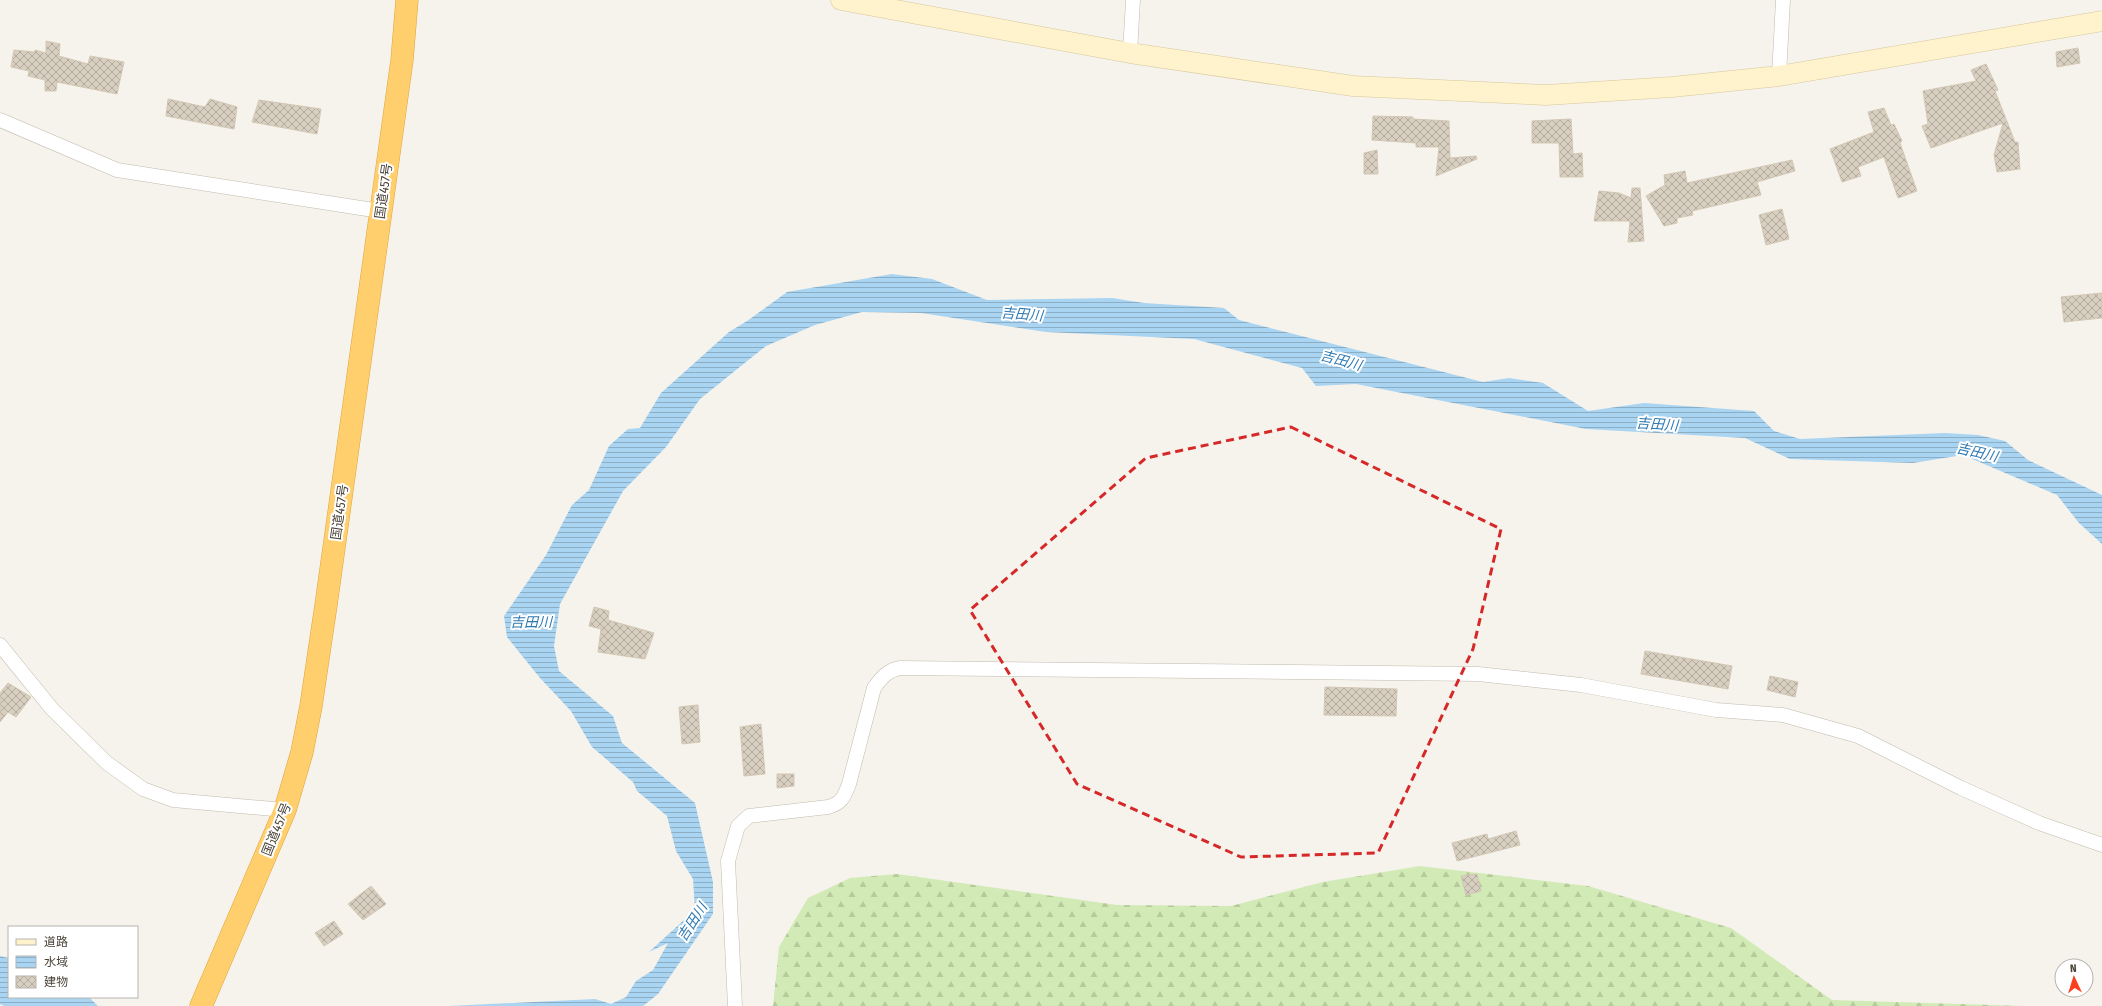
<svg xmlns="http://www.w3.org/2000/svg" width="2102" height="1006" viewBox="0 0 2102 1006" font-family="'Fira Sans Condensed','Noto Sans JP',sans-serif">
  <style>
    .forest { fill: url(#forest-firs) }
    .water { fill: url(#water-rules) }
    .building { fill: url(#building-cross-hatch); stroke: #d3c7b4 }
    .lines { fill: none; stroke-linecap: round; stroke-linejoin: round }
    .street-casing { stroke: #c2bbae; stroke-width: 15 }
    .secondary-casing { stroke: #d6c79b; stroke-width: 21 }
    .highway-casing { stroke: #e0a43c; stroke-width: 23 }
    .street { stroke: #fff; stroke-width: 14 }
    .secondary { stroke: #fff3cd; stroke-width: 20 }
    .highway { stroke: #ffcf6e; stroke-width: 22 }
    .marked { fill: none; stroke: #d62828; stroke-width: 3; stroke-dasharray: 8 5; stroke-linejoin: round }
    .labels { text-anchor: middle; stroke-width: 4; stroke-linejoin: round; paint-order: stroke }
    .street-label { font-size: 13px; fill: #4b4439; stroke: #fff }
    .water-label { font-size: 14px; font-style: italic; fill: #2e7ab2; stroke: #fff }
  </style>
  <defs>
    <pattern id="forest-firs" width="22" height="20" patternUnits="userSpaceOnUse"><rect width="22" height="20" fill="#d2eab5"/><path d="M5 1l3.5 6h-7zM16 11l3.5 6h-7z" fill="#b6ca9c"/></pattern>
    <pattern id="water-rules" width="6" height="5" patternUnits="userSpaceOnUse"><rect width="6" height="5" fill="#a9d4f2"/><path d="M0 2.5h6" fill="none" stroke="#8caec5"/></pattern>
    <pattern id="building-cross-hatch" width="8" height="8" patternUnits="userSpaceOnUse"><rect width="8" height="8" fill="#d8cfc1"/><path d="M0 0l8 8M0 8l8-8" fill="none" stroke="#b1aa9e"/></pattern>
  </defs>
  <rect width="100%" height="100%" fill="#f6f3ec"/>
  <path class="forest" d="M1420 866 1588 886 1731 928 1832 1000 2024 1006H773L779 947 808 898 850 878 897 874 1117 905 1231 906 1323 882Z"/>
  <g class="water">
    <path d="M892 274 932 279 987 300 1112 298 1144 303 1224 308 1239 320 1483 382 1509 378 1543 383 1588 411 1644 403 1754 411 1774 431 1800 439 1945 433 1978 435 2005 441 2028 460 2102 495V544L2079 523 2057 495 1963 455 1913 463 1790 459 1745 438 1586 429 1356 384 1316 386 1302 368 1194 339 1046 332 921 313 862 312 815 325 766 346 700 399 666 447 623 491 560 604 554 646 559 671 613 716 622 743 695 803 713 882V914L658 994 643 1006H449L595 999 611 1004 626 997 636 981 653 970 668 943 649 952 695 910 693 879 676 851 667 816 637 791 633 782 592 747 571 711 540 678 507 637 504 616 546 555 572 505 589 490 609 446 628 429 640 428 661 393 729 332 747 321 787 292Z"/>
    <path d="M0 956 9 958V997H89L98 1006H4L0 1004Z"/>
  </g>
  <g class="building">
    <path d="M46 41 60 44 59 56 88 64 90 56 124 62 117 94 57 82 56 91H45V80L28 76 29 71 11 67 14 50 35 52V50L46 53Z"/>
    <path d="M2078 48 2080 63 2057 67 2056 52Z"/>
    <path d="M1986 64 1998 90 1995 91 2015 142H2018L2020 169 1997 172 1994 155 2003 123 1931 148 1922 126 1928 124 1923 91 1976 81 1971 70Z"/>
    <path d="M168 99 205 107 210 99 237 107 234 129 166 116Z"/>
    <path d="M259 100 321 109 317 134 252 122Z"/>
    <path d="M1884 108 1891 125 1894 124 1902 141 1900 143 1917 191 1898 198 1884 157 1858 167 1861 176 1842 182 1830 149 1874 132 1868 112Z"/>
    <path d="M1373 116 1413 117V119L1449 121 1450 158 1476 156 1477 159 1436 176 1439 147H1416V143L1372 140Z"/>
    <path d="M1571 119 1573 154 1582 153 1583 177H1560L1559 143H1532V121Z"/>
    <path d="M1377 150 1378 174H1364V153Z"/>
    <path d="M1792 160 1795 171 1757 182 1761 195 1692 211 1693 215 1677 218V223L1664 226 1646 196 1665 185 1664 175 1685 171 1687 183Z"/>
    <path d="M1632 188H1640L1644 241 1628 242 1630 221H1594L1599 191 1619 193 1631 198Z"/>
    <path d="M1782 209 1789 239 1766 245 1759 215Z"/>
    <path d="M2102 293V318L2064 322 2061 297Z"/>
    <path d="M594 607 609 611 608 620 654 633 645 659 598 652 601 629 589 626Z"/>
    <path d="M1645 651 1732 666 1728 689 1641 674Z"/>
    <path d="M1770 676 1798 682 1795 697 1767 690Z"/>
    <path d="M8 683 31 697 16 717 8 712 0 722V693Z"/>
    <path d="M1325 687 1397 689 1396 716 1324 715Z"/>
    <path d="M698 705 700 742 682 744 679 707Z"/>
    <path d="M761 724 765 774 744 776 740 727Z"/>
    <path d="M777 774H794V786L777 788Z"/>
    <path d="M1516 831 1520 845 1457 861 1452 843 1487 834 1488 839Z"/>
    <path d="M1477 874 1481 891 1466 895 1461 876Z"/>
    <path d="M371 886 386 904 363 920 348 904Z"/>
    <path d="M334 921 343 934 324 946 315 933Z"/>
  </g>
  <g class="lines">
    <g class="street-casing">
      <g id="street">
        <path d="M1130 53 1133 0"/>
        <path d="M1779 76 1783 0"/>
        <path d="M0 120 117 170 380 211"/>
        <path d="M0 645 52 709 107 763 143 789 173 800 285 810"/>
        <path d="M735 1006 728 861 738 826 749 816 828 807C842 803 844 797 849 784L874 688C881 678 888 670 900 668L1478 674 1581 685 1716 710 1783 715 1858 736 1961 788 2039 823 2102 845"/>
      </g>
    </g>
    <g class="secondary-casing">
      <path id="secondary" d="M841 0 1130 53 1353 86 1546 95 1672 87 1779 76 2102 21"/>
    </g>
    <g class="highway-casing">
      <path id="highway" d="M201 1006 285 810 302 752 311 706 326 605 402 60 407 0"/>
    </g>
    <use href="#street" class="street"/>
    <use href="#secondary" class="secondary"/>
    <use href="#highway" class="highway"/>
  </g>
  <path class="marked" d="M1291 427 1501 529 1473 649 1378 853 1241 857 1077 784 970 610 1146 458Z"/>
  <g class="labels">
    <g class="street-label">
      <text transform="translate(383 191) rotate(-82)" y="5">国道457号</text>
      <text transform="translate(339 512) rotate(-82)" y="5">国道457号</text>
      <text transform="translate(276 829) rotate(-68)" y="5">国道457号</text>
    </g>
    <g class="water-label">
      <text transform="translate(1022 314) rotate(5)" y="5">吉田川</text>
      <text transform="translate(1341 360) rotate(15)" y="5">吉田川</text>
      <text transform="translate(1657 424) rotate(4)" y="5">吉田川</text>
      <text transform="translate(1977 452) rotate(13)" y="5">吉田川</text>
      <text x="531" y="627">吉田川</text>
      <text transform="translate(692 922) rotate(-57)" y="5">吉田川</text>
    </g>
  </g>
  <rect x="8" y="926" width="130" height="72" fill="#ffffff" stroke="#b7b4b0"/>
  <rect x="16" y="939" width="20" height="6" fill="#fff3cd" stroke="#b7b4b0"/>
  <text x="44" y="946" font-size="12" fill="#4b4439">道路</text>
  <rect x="16" y="956" width="20" height="12" fill="url(#water-rules)" stroke="#b7b4b0"/>
  <text x="44" y="966" font-size="12" fill="#4b4439">水域</text>
  <rect x="16" y="976" width="20" height="12" fill="url(#building-cross-hatch)" stroke="#b7b4b0"/>
  <text x="44" y="986" font-size="12" fill="#4b4439">建物</text>
  <g transform="translate(2074 978) rotate(356)"><circle r="19" fill="#ffffff" stroke="#b7b4b0"/>
  <path d="M0-3L7 15L0 10L-7 15Z" fill="#fc3f1d"/>
  <text y="-6" font-size="11" font-weight="bold" text-anchor="middle" fill="#4b4439">N</text>
  </g>
</svg>
